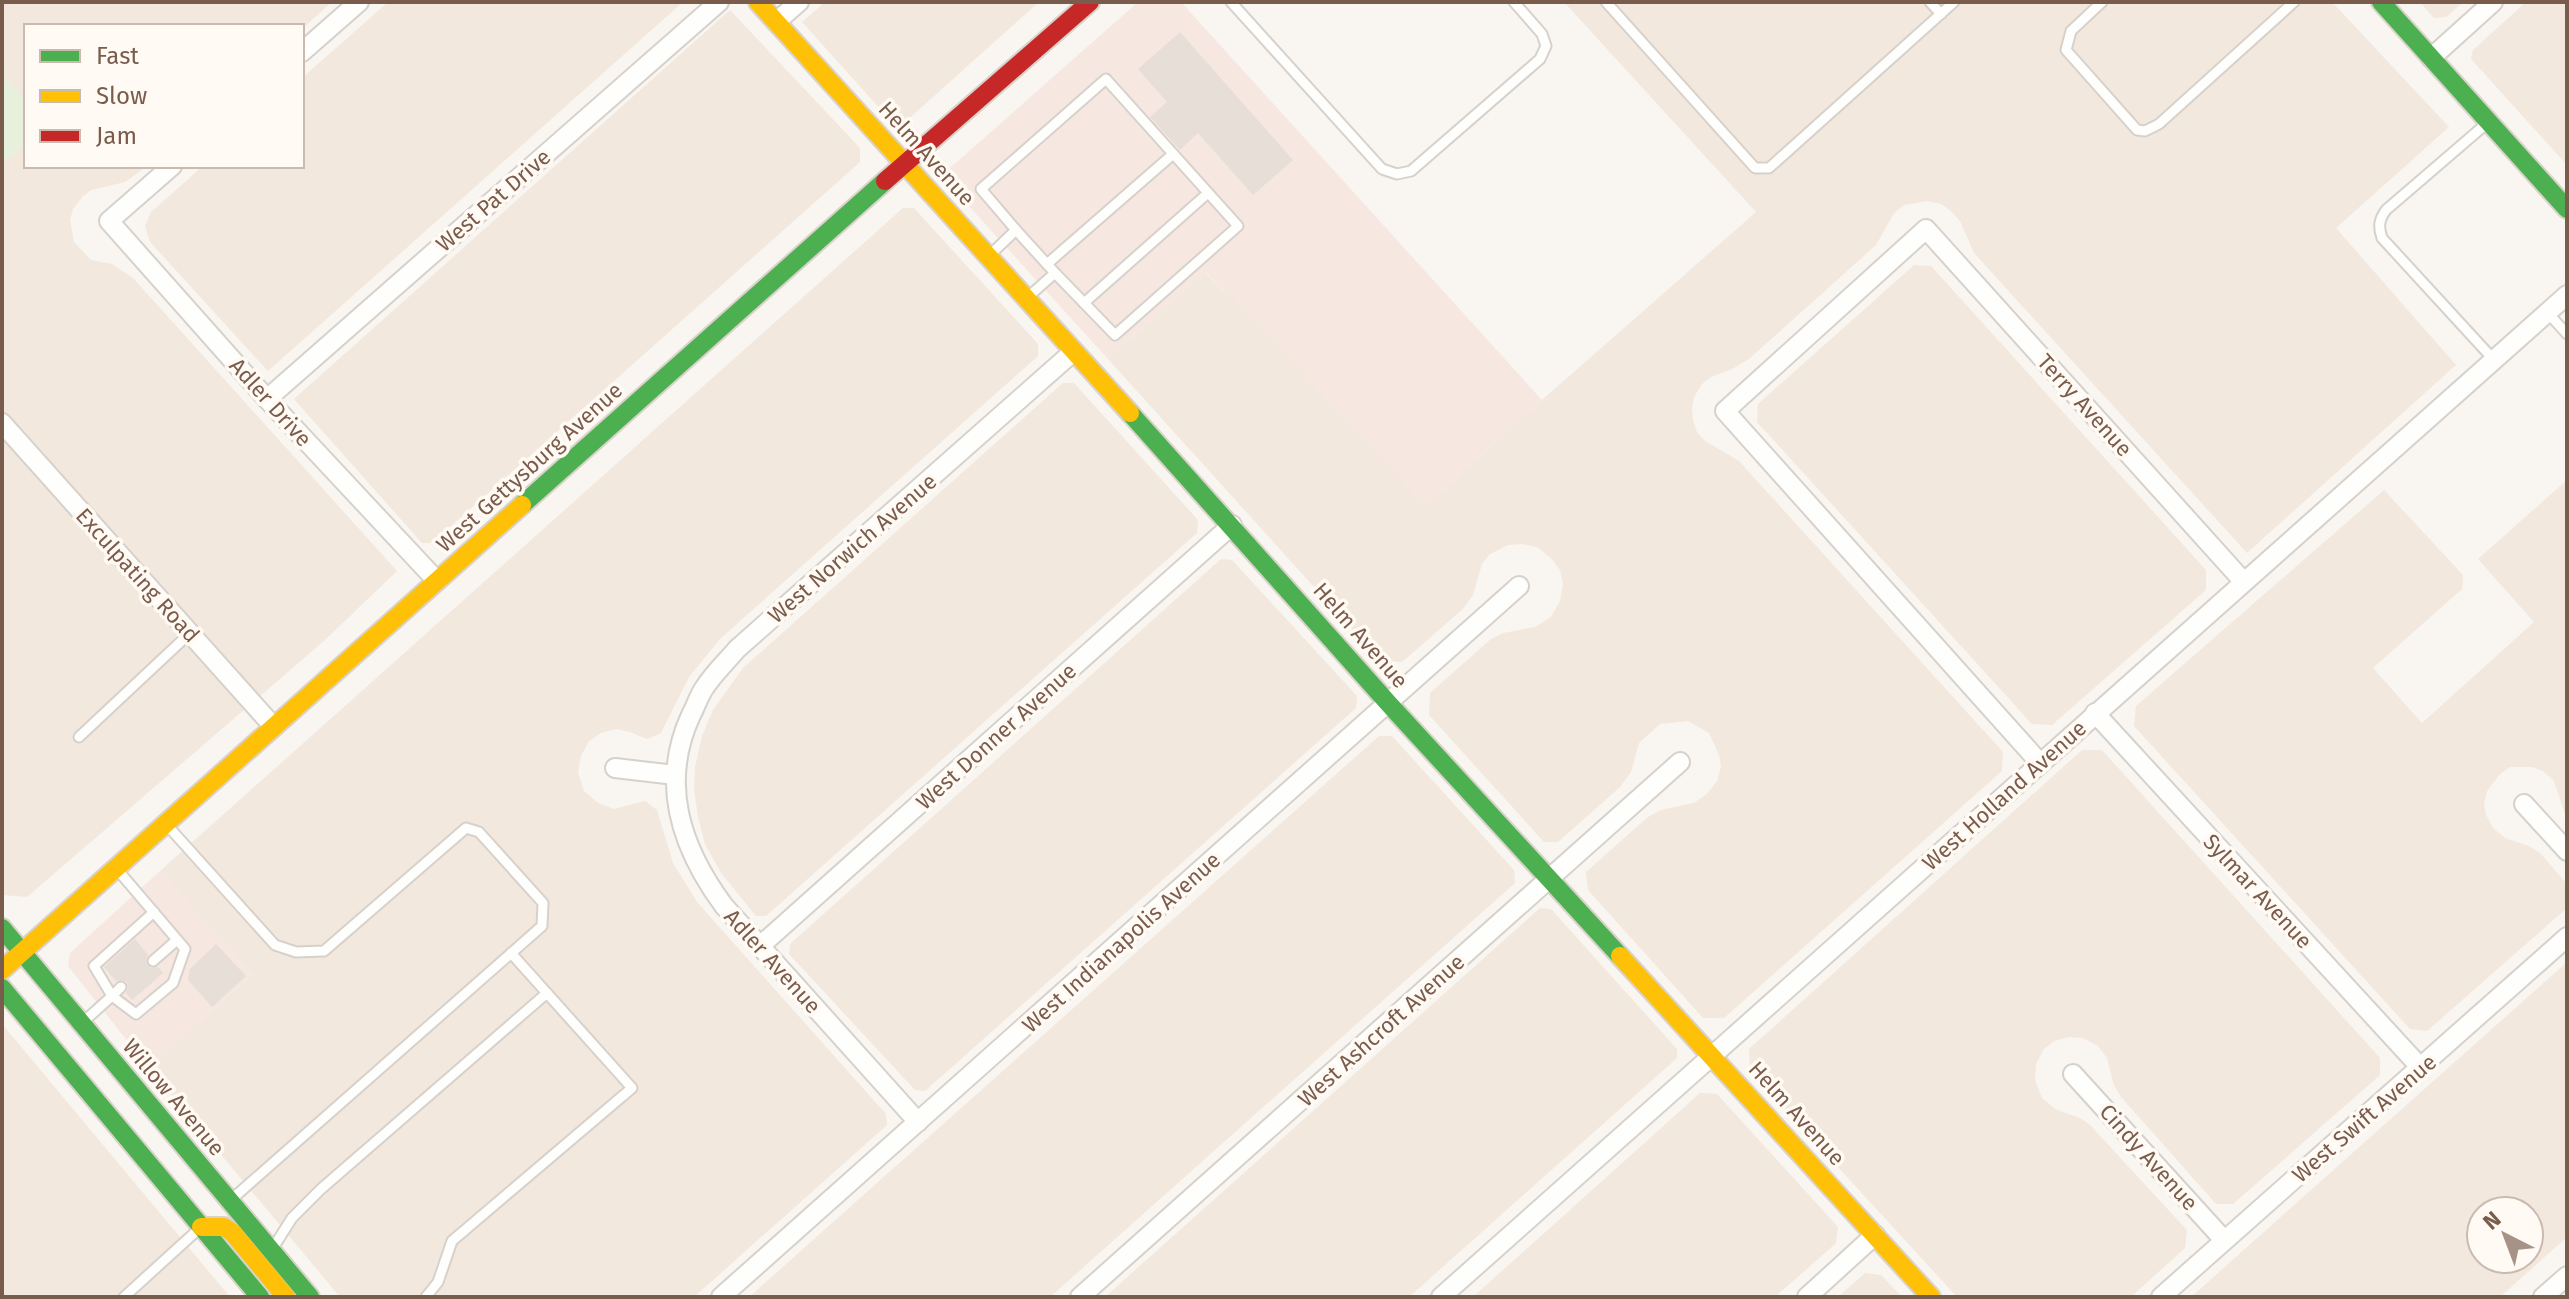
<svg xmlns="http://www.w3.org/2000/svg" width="2569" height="1299" viewBox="0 0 2569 1299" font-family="'Fira Sans',sans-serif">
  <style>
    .residential { fill: #f2e8de; fill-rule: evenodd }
    .commercial { fill: #f6e8e1 }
    .green { fill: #e7f0db }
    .building { fill: #e6ded7 }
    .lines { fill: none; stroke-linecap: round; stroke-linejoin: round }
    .lane-casing { stroke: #d7d1cb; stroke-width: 13 }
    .street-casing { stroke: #d7d1cb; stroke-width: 22 }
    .fast-casing { stroke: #d9d2cb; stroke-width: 22 }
    .slow-casing { stroke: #d9d2cb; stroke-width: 22 }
    .jam-casing { stroke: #d9d2cb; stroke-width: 22 }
    .lane { stroke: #fefefd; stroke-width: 9 }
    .street { stroke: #fefefd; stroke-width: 18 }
    .fast { stroke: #4caf50; stroke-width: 18 }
    .slow { stroke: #ffc107; stroke-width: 18 }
    .jam { stroke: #c62828; stroke-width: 18 }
    .labels { text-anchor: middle; stroke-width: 7; stroke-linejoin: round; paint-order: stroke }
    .street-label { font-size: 22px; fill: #7a5c4d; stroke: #fffaf3 }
  </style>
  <rect width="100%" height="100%" fill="#f9f5f0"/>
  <g class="residential">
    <path d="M2 2H332L302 29V26H26V101L2 74Z"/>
    <path d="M388 2H683L268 371 150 242 145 226 151 212 203 166H302V78Z"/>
    <path d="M825 2H1039L904 123 892 122 802 22Z"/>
    <path d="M1564 2H2332L2449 127 2336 228 2456 365 2247 553 1974 253 1960 221 1951 211 1941 204 1927 201 1904 205 1894 213 1876 245 1749 359 1732 369 1711 377 1702 384 1694 397 1692 408 1693 421 1697 432 1705 441 1739 461 2003 752 2002 771 1724 1018H1703L1588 890 1586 872 1648 817 1661 810 1694 803 1707 794 1717 781 1721 766 1719 755 1709 733 1688 721 1660 724 1639 743 1631 772 1620 787 1558 842H1544L1429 715 1430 693 1491 639 1503 633 1535 627 1551 617 1560 601 1563 584 1560 570 1551 558 1537 547 1522 544 1508 545 1490 554 1482 564 1473 595 1463 609 1402 662 1380 660 1108 359 1205 272 1227 295 1230 293 1426 505 1542 400 1756 212Z"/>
    <path d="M2420 2H2463L2446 17 2434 18Z"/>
    <path d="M2526 2H2567V165L2471 59 2473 50Z"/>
    <path d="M730 10 860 148V162L432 543H422L294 399Z"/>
    <path d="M26 142V166H147L125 182 91 190 82 197 73 209 70 220 74 242 91 260 112 264 133 278 397 571 325 640 27 897 2 895V164Z"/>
    <path d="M903 208H914L1038 344V356L720 639 689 677 661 733 647 739 630 732 617 729 601 733 589 741 581 756 578 772 584 791 598 803 614 809 645 801 657 810 673 863 697 902 886 1114 887 1125 694 1297H340L148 1067 252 975 160 871Z"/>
    <path d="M1914 265 1931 266 2206 570V590L2052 725 2032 724 1757 422 1758 404Z"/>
    <path d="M1063 383H1074L1198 520 1197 533 766 916H756L721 873 705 844 698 817 694 789 695 767 702 736 713 710 743 668Z"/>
    <path d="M2567 480V820L2554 781 2543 771 2532 767H2510L2500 774 2487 791 2484 803 2486 815 2493 828 2505 838 2529 846 2540 853 2567 884V908L2427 1031 2410 1029 2134 726 2136 706 2384 490 2463 575 2462 589 2373 668 2422 723 2534 622 2478 559Z"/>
    <path d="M1221 559 1232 560 1357 696 1356 708 925 1091 915 1090 789 954 790 944Z"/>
    <path d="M1379 736H1392L1514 870 1515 883 1050 1297H749Z"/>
    <path d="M2082 750H2102L2380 1058V1075L2233 1204H2216L2121 1097 2114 1085 2107 1058 2098 1046 2083 1038 2069 1037 2054 1041 2043 1050 2036 1064 2035 1080 2042 1098 2055 1109 2080 1118 2090 1125 2187 1230 2185 1248 2131 1297H1957L1750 1071 1749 1049Z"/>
    <path d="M1540 908 1551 909 1677 1049V1058L1409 1297H1105Z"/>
    <path d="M2567 962V1237L2500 1297H2191ZM2481 1211H2529V1259H2481Z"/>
    <path d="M2 1024 230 1297H2Z"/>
    <path d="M1700 1093 1717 1094 1838 1227 1836 1243 1775 1297H1473Z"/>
    <path d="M1865 1273 1881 1275 1902 1297H1838Z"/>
  </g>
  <g class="commercial">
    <path d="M1138 2H1181L1542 400 1425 506 1230 293 1227 295 1206 272 1108 359 946 181 950 168Z"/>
    <path d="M160 871 252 975 148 1067 68 966 70 953Z"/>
  </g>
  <path class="green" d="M2 74 26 101V142L2 164Z"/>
  <g class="building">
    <path d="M1180 32 1293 160 1253 195 1198 133 1180 150 1150 117 1167 102 1138 69Z"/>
    <path d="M135 939 148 955 146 959 147 965 151 968 158 967 163 973 132 1000 126 993 128 988 127 982 122 980 116 981 104 967Z"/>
    <path d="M216 944 246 976 212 1007 188 980 190 969Z"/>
  </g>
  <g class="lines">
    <g class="lane-casing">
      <g id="lane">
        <path d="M1231 2 1382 169 1397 174 1411 171 1540 59 1546 46 1542 34 1514 2"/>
        <path d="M1606 2 1755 168H1769L1954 2"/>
        <path d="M1930 2 1941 14"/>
        <path d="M2102 2 2071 31 2066 50 2137 130 2145 131 2159 124 2294 2"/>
        <path d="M2486 124 2386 210C2379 220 2378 226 2382 238L2494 360"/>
        <path d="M1016 230 981 189 1106 79 1238 226 1115 335 1055 273"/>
        <path d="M990 255 1016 230 1055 273 1028 297"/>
        <path d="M1047 264 1172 155"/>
        <path d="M1084 303 1208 193"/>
        <path d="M2547 312 2567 334"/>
        <path d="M79 737 190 633"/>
        <path d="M166 824 275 945 296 952 324 951 466 828 479 832 543 903 542 926 232 1199"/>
        <path d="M153 961 177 940"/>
        <path d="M121 987 112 996 94 966 154 912"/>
        <path d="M82 1023 112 996 136 1014 173 983 185 949 116 868"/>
        <path d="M273 1248 292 1218 321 1189 547 993"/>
        <path d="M124 1297 201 1227"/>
        <path d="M426 1297 438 1282 452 1241 632 1088 511 953"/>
      </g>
    </g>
    <g class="street-casing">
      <g id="street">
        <path d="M776 22 799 2"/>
        <path d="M302 52 359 2"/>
        <path d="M2431 58 2493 2"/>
        <path d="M172 166 109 221 267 399 437 581"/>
        <path d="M267 399 719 2"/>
        <path d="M2 423 273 726"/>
        <path d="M2095 713 2421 1068"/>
        <path d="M2040 763 1725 411 1926 229 2243 581"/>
        <path d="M615 768 675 775"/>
        <path d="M2524 804 2567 851"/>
        <path d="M760 946 1232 525"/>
        <path d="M2073 1074 2224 1240"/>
        <path d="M918 1122 724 906C681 848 659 784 691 715 696 706 699 695 705 687 714 673 727 661 737 649L1073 352"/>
        <path d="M721 1297 1519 586"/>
        <path d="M1080 1297 1680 762"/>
        <path d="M1441 1297 2567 295"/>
        <path d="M1807 1297 1875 1235"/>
        <path d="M2161 1297 2567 937"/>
        <path d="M2543 1297 2567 1276"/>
      </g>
    </g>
    <g class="fast-casing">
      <g id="fast">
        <path d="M2381 2 2567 209"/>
        <path d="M1130 413 1389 704 1620 956"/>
        <path d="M522 505 885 181"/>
        <path d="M2 928 310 1297"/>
        <path d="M2 988 260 1297"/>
      </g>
    </g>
    <g class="slow-casing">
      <g id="slow">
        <path d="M758 2 1130 413"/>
        <path d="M1620 956 1931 1297"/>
        <path d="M2 970 522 505"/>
        <path d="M201 1227H224L233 1233 286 1297"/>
      </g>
    </g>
    <g class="jam-casing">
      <path id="jam" d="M885 181 1090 2"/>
    </g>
    <use href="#lane" class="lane"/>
    <use href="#street" class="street"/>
    <use href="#fast" class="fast"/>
    <use href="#slow" class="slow"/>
    <use href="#jam" class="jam"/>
  </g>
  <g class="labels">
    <g class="street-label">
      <text transform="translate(927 153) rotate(48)" y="8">Helm Avenue</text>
      <text transform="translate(493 200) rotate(-41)" y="8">West Pat Drive</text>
      <text transform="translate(271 402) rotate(48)" y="8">Adler Drive</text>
      <text transform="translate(2085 405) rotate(48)" y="8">Terry Avenue</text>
      <text transform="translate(529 467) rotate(-42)" y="8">West Gettysburg Avenue</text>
      <text transform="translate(852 548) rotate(-41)" y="8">West Norwich Avenue</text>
      <text transform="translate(138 575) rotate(48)" y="8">Exculpating Road</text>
      <text transform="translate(1361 635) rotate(49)" y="8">Helm Avenue</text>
      <text transform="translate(996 736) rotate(-42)" y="8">West Donner Avenue</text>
      <text transform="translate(2004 795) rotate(-42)" y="8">West Holland Avenue</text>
      <text transform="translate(2258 891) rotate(47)" y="8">Sylmar Avenue</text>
      <text transform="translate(1121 942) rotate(-42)" y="8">West Indianapolis Avenue</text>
      <text transform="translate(773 961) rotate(48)" y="8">Adler Avenue</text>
      <text transform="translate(1381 1030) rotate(-42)" y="8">West Ashcroft Avenue</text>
      <text transform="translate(174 1097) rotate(50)" y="8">Willow Avenue</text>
      <text transform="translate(1797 1113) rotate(48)" y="8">Helm Avenue</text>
      <text transform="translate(2364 1118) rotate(-41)" y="8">West Swift Avenue</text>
      <text transform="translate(2149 1157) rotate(48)" y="8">Cindy Avenue</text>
    </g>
  </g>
  <rect width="2569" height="1299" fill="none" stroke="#7a5c4d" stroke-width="8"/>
  <rect x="24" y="24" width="280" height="144" fill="#fffaf3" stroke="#cabbb1" stroke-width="2"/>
  <rect x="40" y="50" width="40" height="12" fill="#4caf50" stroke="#cabbb1" stroke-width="2"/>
  <text x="96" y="64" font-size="24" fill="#7a5c4d">Fast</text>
  <rect x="40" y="90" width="40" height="12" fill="#ffc107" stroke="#cabbb1" stroke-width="2"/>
  <text x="96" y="104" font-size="24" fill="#7a5c4d">Slow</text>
  <rect x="40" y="130" width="40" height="12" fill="#c62828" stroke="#cabbb1" stroke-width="2"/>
  <text x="96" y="144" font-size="24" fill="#7a5c4d">Jam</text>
  <g transform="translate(2505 1235) rotate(318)"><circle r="38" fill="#fffaf3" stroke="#cabbb1" stroke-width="2"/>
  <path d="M0-6L14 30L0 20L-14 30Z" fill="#a69286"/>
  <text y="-12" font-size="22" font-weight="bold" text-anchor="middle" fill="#7a5c4d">N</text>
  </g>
</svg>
